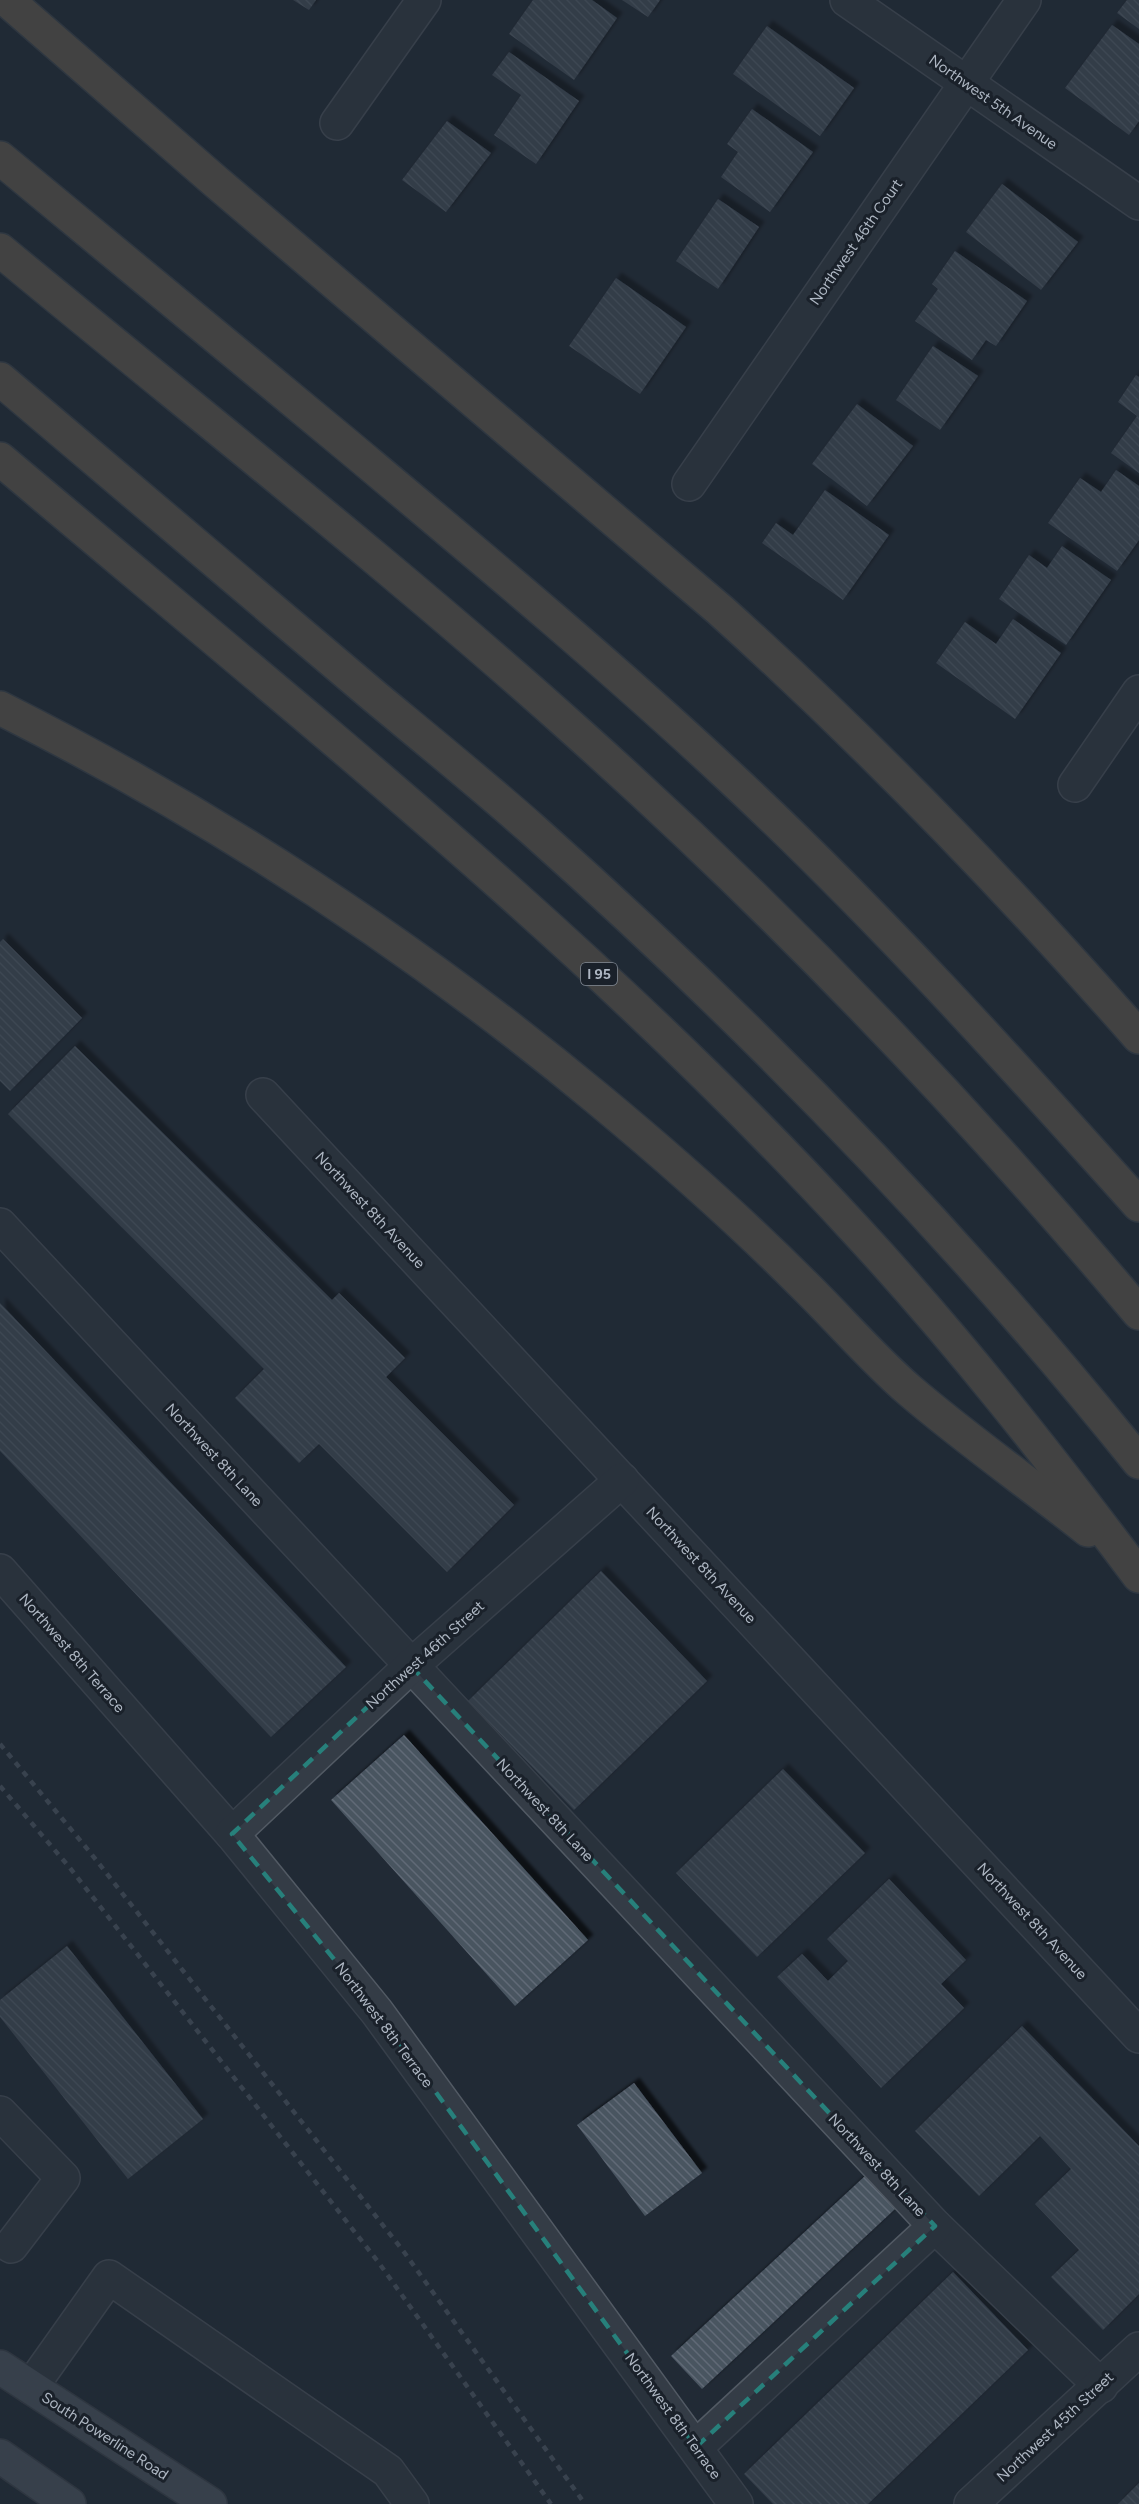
<svg xmlns="http://www.w3.org/2000/svg" width="1139" height="2504" viewBox="0 0 1139 2504" font-family="Figtree,sans-serif">
  <style>
    .building { fill: url(#building-back-hatch); filter: url(#shadow) }
    .lines { fill: none; stroke-linecap: round; stroke-linejoin: round }
    .minor-casing { stroke: #525a64; stroke-width: 36 }
    .major-casing { stroke: #3e454f; stroke-width: 36 }
    .highway-casing { stroke: #3f4750; stroke-width: 36 }
    .minor { stroke: #343c46; stroke-width: 33 }
    .major { stroke: #525b66; stroke-width: 33 }
    .highway { stroke: #6b6152; stroke-width: 33 }
    .rail { stroke: #56606d; stroke-width: 4.5; stroke-dasharray: 6 6; stroke-linecap: butt }
    .marked { fill: none; stroke: #27807b; stroke-width: 4.5; stroke-dasharray: 12 8; stroke-linejoin: round }
    .labels { text-anchor: middle; stroke-width: 6; stroke-linejoin: round; paint-order: stroke }
    .shield { fill: #1a212a; stroke: #828a95; stroke-width: 1.5 }
    .shield-label { font-size: 14px; font-weight: bold; fill: #aeb7c3 }
    .street-label { font-size: 15px; fill: #aeb7c3; stroke: #1a212a }
  </style>
  <defs>
    <pattern id="building-back-hatch" width="6" height="6" patternUnits="userSpaceOnUse" patternTransform="scale(1.5)"><rect width="6" height="6" fill="#495461"/><path d="M-1 5l2 2M0 0l6 6M5-1l2 2" fill="none" stroke="#616a76"/></pattern>
    <filter id="shadow"><feDropShadow dx="5.5" dy="-5.5" stdDeviation="1.5" flood-color="#0009"/></filter>
  </defs>
  <rect width="100%" height="100%" fill="#212a35"/>
  <g class="building">
    <path d="M293 0H316L309 10Z"/>
    <path d="M533 0H592L617 18 574 80 509 34Z"/>
    <path d="M622 0H660L648 17Z"/>
    <path d="M1127 0H1139V29L1117 13Z"/>
    <path d="M1112 25 1139 44V121L1129 135 1065 88Z"/>
    <path d="M767 26 854 88 820 136 733 74Z"/>
    <path d="M509 52 579 101 536 164 494 135 521 95 492 75Z"/>
    <path d="M752 109 813 152 770 212 721 177 738 152 727 144Z"/>
    <path d="M447 121 491 153 446 212 402 180Z"/>
    <path d="M1002 184 1078 242 1041 290 966 232Z"/>
    <path d="M718 199 759 227 718 289 676 261Z"/>
    <path d="M955 251 1027 301 996 346 986 340 972 360 915 321 938 289 932 284Z"/>
    <path d="M616 278 686 327 640 394 569 346Z"/>
    <path d="M933 346 978 376 940 430 896 400Z"/>
    <path d="M1136 375 1139 377V473L1111 453 1137 416 1118 402Z"/>
    <path d="M857 404 913 446 867 506 812 464Z"/>
    <path d="M1116 470 1139 486V540L1117 571 1048 523 1080 478 1101 492Z"/>
    <path d="M825 490 889 535 843 600 762 543 776 523 793 535Z"/>
    <path d="M1062 546 1111 580 1066 645 999 599 1029 555 1047 568Z"/>
    <path d="M1013 619 1061 653 1015 719 936 663 965 622 996 644Z"/>
    <path d="M3 939 82 1018 10 1091 0 1081V942Z"/>
    <path d="M75 1046 332 1300 339 1293 405 1358 386 1377 514 1505 447 1572 319 1444 299 1463 235 1398 264 1369 8 1114Z"/>
    <path d="M0 1303 346 1667 271 1737 0 1451Z"/>
    <path d="M601 1571 707 1681 574 1810 468 1701Z"/>
    <path d="M404 1735 588 1940 515 2006 331 1800Z"/>
    <path d="M783 1769 865 1853 757 1957 676 1873Z"/>
    <path d="M889 1879 966 1960 941 1984 964 2008 881 2088 777 1977 802 1954 828 1981 848 1961 827 1939Z"/>
    <path d="M67 1946 203 2119 128 2179 0 2017V2000Z"/>
    <path d="M1022 2026 1139 2146V2294L1103 2330 1051 2277 1079 2250 1035 2204 1071 2169 1040 2136 979 2196 915 2131Z"/>
    <path d="M634 2083 702 2173 645 2216 577 2125Z"/>
    <path d="M865 2176 895 2209 702 2389 671 2356Z"/>
    <path d="M953 2272 1028 2350 868 2504H773L744 2474Z"/>
    <path d="M1139 2483V2504H1118Z"/>
  </g>
  <g class="lines">
    <g class="minor-casing">
      <g id="minor">
        <path d="M847 0 1139 203"/>
        <path d="M337 123 424 0"/>
        <path d="M689 484 1024 0"/>
        <path d="M1075 785 1139 692"/>
        <path d="M263 1095 1139 2036"/>
        <path d="M0 1225 935 2226 1101 2386"/>
        <path d="M0 1571 232 1834 377 2012 736 2504"/>
        <path d="M232 1834 411 1666 622 1480"/>
        <path d="M0 2113 63 2178 11 2246"/>
        <path d="M31 2387 109 2277 388 2471 412 2504"/>
        <path d="M696 2447 935 2226"/>
        <path d="M971 2504 1139 2349"/>
      </g>
    </g>
    <g class="major-casing">
      <g id="major">
        <path d="M0 2367 210 2504"/>
        <path d="M0 2456 69 2504"/>
      </g>
    </g>
    <g class="highway-casing">
      <g id="highway">
        <path d="M7 0 215 181 720 610C869 744 1007 887 1139 1037"/>
        <path d="M0 158C116 254 232 350 348 446 477 554 607 662 730 777 875 912 1007 1058 1139 1205"/>
        <path d="M0 250C193 410 391 565 578 733 778 912 966 1107 1139 1313"/>
        <path d="M0 379C125 485 250 590 374 696 427 740 480 783 532 829 750 1023 956 1234 1139 1462"/>
        <path d="M0 459C292 706 595 946 854 1228 956 1338 1049 1456 1139 1576"/>
        <path d="M0 708C213 815 414 946 598 1099 668 1157 737 1218 802 1283 838 1318 871 1357 909 1390 966 1439 1029 1483 1088 1530"/>
      </g>
    </g>
    <use href="#minor" class="minor"/>
    <use href="#major" class="major"/>
    <use href="#highway" class="highway"/>
    <g class="rail">
      <path d="M0 1744 89 1851 404 2252 585 2504"/>
      <path d="M0 1786 70 1868 379 2263 551 2504"/>
    </g>
  </g>
  <path d="M0 0H1139V2504H0ZM411 1666 935 2226 696 2447 377 2012 232 1834Z" fill="#212a35" fill-opacity=".55" fill-rule="evenodd"/>
  <path class="marked" d="M411 1666 935 2226 696 2447 377 2012 232 1834Z"/>
  <g class="labels">
    <rect class="shield" x="581" y="963" width="36" height="22" rx="4.5"/>
    <g class="shield-label">
      <text x="599" y="979">I 95</text>
    </g>
    <g class="street-label">
      <text transform="translate(993 102) rotate(35)" y="5">Northwest 5th Avenue</text>
      <text transform="translate(856 242) rotate(-55)" y="5">Northwest 46th Court</text>
      <text transform="translate(370 1210) rotate(47)" y="5">Northwest 8th Avenue</text>
      <text transform="translate(214 1455) rotate(47)" y="5">Northwest 8th Lane</text>
      <text transform="translate(701 1565) rotate(47)" y="5">Northwest 8th Avenue</text>
      <text transform="translate(72 1653) rotate(49)" y="5">Northwest 8th Terrace</text>
      <text transform="translate(425 1655) rotate(-42)" y="5">Northwest 46th Street</text>
      <text transform="translate(545 1810) rotate(47)" y="5">Northwest 8th Lane</text>
      <text transform="translate(1032 1921) rotate(47)" y="5">Northwest 8th Avenue</text>
      <text transform="translate(384 2025) rotate(53)" y="5">Northwest 8th Terrace</text>
      <text transform="translate(877 2165) rotate(47)" y="5">Northwest 8th Lane</text>
      <text transform="translate(673 2416) rotate(54)" y="5">Northwest 8th Terrace</text>
      <text transform="translate(1055 2427) rotate(-43)" y="5">Northwest 45th Street</text>
      <text transform="translate(105 2436) rotate(33)" y="5">South Powerline Road</text>
    </g>
  </g>
</svg>
